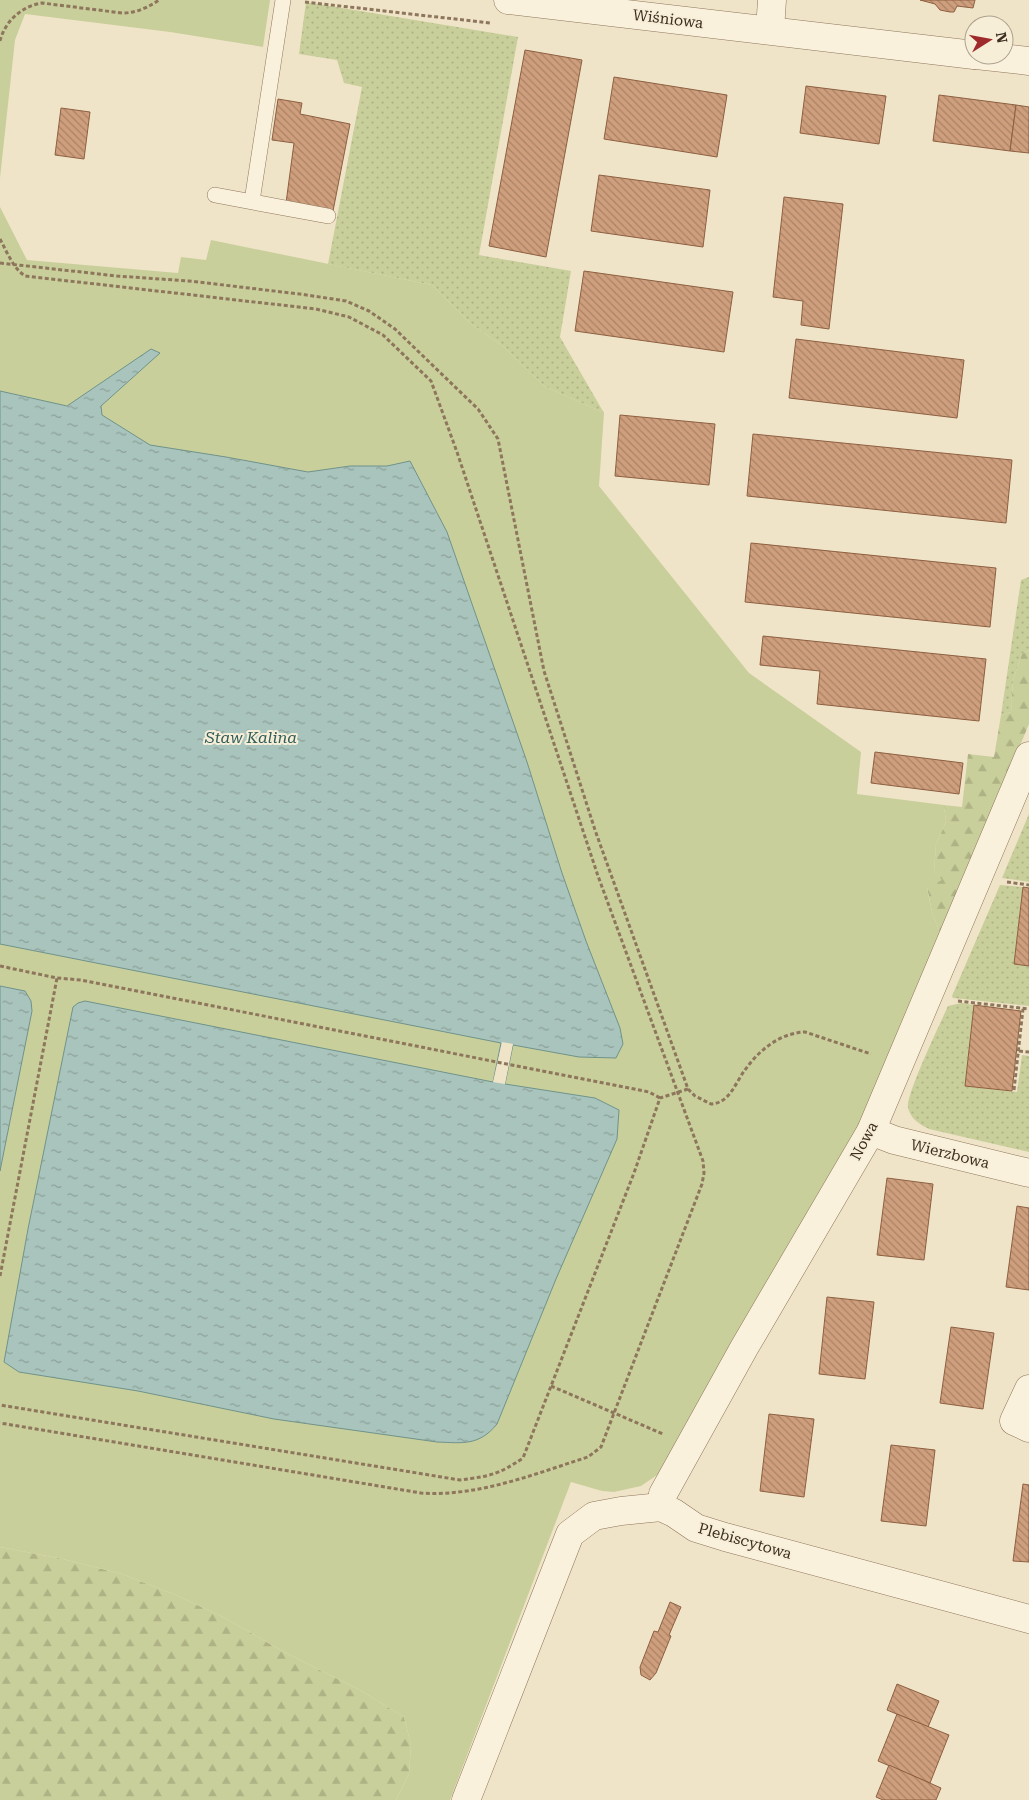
<svg xmlns="http://www.w3.org/2000/svg" width="1029" height="1800" viewBox="0 0 1029 1800" font-family="'Roboto Serif',serif">
  <style>
    .grass { fill: url(#grass-dots) }
    .forest { fill: url(#forest-firs) }
    .park { fill: #c9cf9b }
    .water { fill: url(#water-ripples); stroke: #6f938a }
    .pier { fill: #f0e4c8 }
    .building { fill: url(#building-back-hatch); stroke: #8d5f41 }
    .lines { fill: none; stroke-linecap: round; stroke-linejoin: round }
    .service-casing { stroke: #8d765c; stroke-width: 16 }
    .minor-casing { stroke: #8d765c; stroke-width: 29 }
    .path { stroke: #8d765c; stroke-width: 3; stroke-dasharray: 4 2.5; stroke-linecap: butt }
    .service { stroke: #faf1dc; stroke-width: 15 }
    .minor { stroke: #faf1dc; stroke-width: 28 }
    .labels { text-anchor: middle; stroke-width: 4; stroke-linejoin: round; paint-order: stroke }
    .street-label { font-size: 15px; fill: #3d2e20; stroke: #f7eed8 }
    .water-label { font-size: 16px; font-style: italic; fill: #2f5d5a; stroke: #f7eed8 }
  </style>
  <defs>
    <pattern id="grass-dots" width="8" height="8" patternUnits="userSpaceOnUse" patternTransform="scale(1.25)"><rect width="8" height="8" fill="#c9cf9b"/><path d="M2 2h.1M6 6h.1" fill="none" stroke="#aeb285" stroke-width="1.8" stroke-linecap="round"/></pattern>
    <pattern id="forest-firs" width="22" height="20" patternUnits="userSpaceOnUse" patternTransform="scale(1.25)"><rect width="22" height="20" fill="#c9cf9b"/><path d="M5 1l3.5 6h-7zM16 11l3.5 6h-7z" fill="#aeb285"/></pattern>
    <pattern id="water-ripples" width="26" height="14" patternUnits="userSpaceOnUse" patternTransform="scale(1.25)"><rect width="26" height="14" fill="#a9c4bc"/><path d="M2 4q2-2 4 0t4 0M15 11q2-2 4 0t4 0" fill="none" stroke="#8ba098"/></pattern>
    <pattern id="building-back-hatch" width="6" height="6" patternUnits="userSpaceOnUse" patternTransform="scale(1.25)"><rect width="6" height="6" fill="#cf9f7d"/><path d="M-1 5l2 2M0 0l6 6M5-1l2 2" fill="none" stroke="#a98266"/></pattern>
  </defs>
  <rect width="100%" height="100%" fill="#f0e4c8"/>
  <g class="grass">
    <path d="M306 2 518 37 479 255 571 271 560 337 604 413 544 386 504 347 470 323 432 285 328 264 362 87 344 83 337 60 299 54Z"/>
    <path d="M1029 577V650L1022 654 1013 680 1011 712 1001 715 1021 580Z"/>
    <path d="M1029 814V882L1002 878Z"/>
    <path d="M1000 885 1023 887 1014 964 1029 966V1006L953 998 952 996Z"/>
    <path d="M961 1003 974 1005 965 1086 1017 1092 1022 1055 1029 1056V1152L929 1129C919 1124 911 1119 908 1108 905 1096 941 1022 948 1006Z"/>
  </g>
  <g class="forest">
    <path d="M1029 650V724L941 935 932 912 927 887 941 880 934 871 936 844 946 822 944 805 962 807 968 754 994 757 1001 715 1011 712 1013 680 1022 654Z"/>
    <path d="M0 1547 63 1559 122 1574 178 1596 225 1618 284 1652 360 1690 404 1717 411 1745 409 1774 396 1800H0Z"/>
  </g>
  <g class="park">
    <path d="M0 0H270L263 47 170 32 25 14 15 40 0 178Z"/>
    <path d="M0 207 27 260 178 273 181 257 206 260 211 240 432 285 470 323 504 347 544 386 604 413 599 486 749 673 861 752 857 794 944 805 946 822 936 844 934 871 942 880 927 888 932 912 941 935 875 1091 857 1128 768 1288 663 1471 641 1486 614 1492 602 1491 571 1482 450 1800H396L409 1774 411 1745 404 1717 360 1690 284 1652 225 1618 178 1596 122 1574 63 1559 0 1547Z"/>
  </g>
  <g class="water">
    <path d="M151 349 160 353 101 406 102 415 150 445 226 457 308 472 350 466H387L410 461 447 532 527 762 562 873 586 941 620 1028 623 1044 616 1058 579 1057 513 1045 505 1084 595 1098 619 1110 617 1139 556 1279 497 1424C479 1446 463 1443 437 1442L274 1419 138 1391 19 1372 4 1362 28 1229 73 1007 78 1003 85 1001 493 1082 501 1043 0 944V391L67 406Z"/>
    <path d="M0 986 25 991 31 1001 32 1011 0 1171Z"/>
  </g>
  <path class="pier" d="M502 1042 513 1044 505 1084 493 1082Z"/>
  <g class="building">
    <path d="M920 0H975L973 8 957 6 954 12H950L940 10 935 4Z"/>
    <path d="M525 50 582 60 546 257 489 246Z"/>
    <path d="M614 77 727 95 717 157 604 139Z"/>
    <path d="M806 86 886 96 879 144 800 133Z"/>
    <path d="M939 95 1016 105 1010 151 933 141Z"/>
    <path d="M278 99 302 103 300 114 350 124 333 211 286 203 294 143 272 140Z"/>
    <path d="M1016 105 1029 107V153L1010 151Z"/>
    <path d="M61 108 90 112 84 159 55 155Z"/>
    <path d="M599 175 710 190 703 247 591 231Z"/>
    <path d="M784 197 843 204 829 329 801 325 803 301 773 297Z"/>
    <path d="M584 271 733 292 724 352 575 331Z"/>
    <path d="M796 339 964 360 957 418 789 398Z"/>
    <path d="M620 415 715 424 709 485 615 476Z"/>
    <path d="M753 434 1012 460 1006 523 747 496Z"/>
    <path d="M751 543 996 568 990 627 745 602Z"/>
    <path d="M763 636 986 659 979 721 817 704 820 671 760 665Z"/>
    <path d="M875 752 963 763 959 794 871 783Z"/>
    <path d="M1023 887 1029 888V966L1014 964Z"/>
    <path d="M974 1005 1021 1011 1012 1091 965 1086Z"/>
    <path d="M887 1178 933 1184 924 1260 877 1255Z"/>
    <path d="M1017 1206 1029 1208V1290L1006 1287Z"/>
    <path d="M827 1297 874 1302 865 1379 819 1374Z"/>
    <path d="M951 1327 994 1333 983 1409 940 1403Z"/>
    <path d="M769 1414 814 1419 804 1497 760 1491Z"/>
    <path d="M891 1445 935 1450 926 1526 881 1521Z"/>
    <path d="M1023 1484 1029 1485V1562L1013 1561Z"/>
    <path d="M670 1602 681 1607 669 1635 671 1636 656 1673 650 1680 641 1675 640 1667 654 1631 658 1632Z"/>
    <path d="M897 1684 939 1701 928 1727 887 1710Z"/>
    <path d="M897 1714 949 1735 930 1783 878 1761Z"/>
    <path d="M889 1765 941 1788 936 1800H883L876 1797Z"/>
  </g>
  <g class="lines">
    <g class="service-casing">
      <g id="service">
        <path d="M215 195 328 216"/>
        <path d="M252 201 283 0"/>
      </g>
    </g>
    <g class="minor-casing">
      <g id="minor">
        <path d="M508 0 974 55"/>
        <path d="M770 30 772 0"/>
        <path d="M976 55 1029 61"/>
        <path d="M871 1131 894 1140 1029 1173"/>
        <path d="M1029 1389 1014 1421 1029 1428"/>
        <path d="M661 1507 663 1494 744 1348 871 1131 1029 756"/>
        <path d="M466 1800 570 1534 594 1516 621 1511 661 1507 674 1513 696 1528 725 1537 1029 1619"/>
      </g>
    </g>
    <g class="path">
      <path d="M305 2 490 23"/>
      <path d="M0 41C5 21 22 6 42 3L122 13C136 13 147 8 159 0"/>
      <path d="M0 239C7 252 13 268 25 276L316 309 349 317 383 335 431 381 457 452 598 876 703 1161 704 1173 702 1184 601 1447 588 1457C534 1474 478 1497 421 1493L0 1423"/>
      <path d="M0 263 117 276 189 281 300 294 346 301 369 311 395 329 478 409 498 439 544 671 595 830 688 1089 660 1098 634 1173 523 1458C498 1475 490 1476 460 1480L0 1405"/>
      <path d="M1007 882 1029 885"/>
      <path d="M0 966 57 978 81 980 649 1092 660 1098"/>
      <path d="M958 1001 1029 1009"/>
      <path d="M1019 1051 1029 1052"/>
      <path d="M688 1089 695 1096 711 1104C730 1103 735 1083 745 1070 759 1050 780 1033 805 1032L871 1054"/>
      <path d="M1014 1090 1023 1009"/>
      <path d="M0 1276 57 978"/>
      <path d="M551 1386 663 1434"/>
    </g>
    <use href="#service" class="service"/>
    <use href="#minor" class="minor"/>
  </g>
  <g class="labels">
    <g class="street-label">
      <text transform="translate(668 19) rotate(7)" y="5">Wiśniowa</text>
      <text transform="translate(864 1141) rotate(-62)" y="5">Nowa</text>
      <text transform="translate(950 1154) rotate(14)" y="5">Wierzbowa</text>
      <text transform="translate(745 1541) rotate(16)" y="5">Plebiscytowa</text>
    </g>
    <g class="water-label">
      <text x="251" y="743">Staw Kalina</text>
    </g>
  </g>
  <g transform="translate(989 40) rotate(79)"><circle r="24" fill="#f7eed8" stroke="#ada18e"/>
  <path d="M0-4L9 19L0 12L-9 19Z" fill="#9e2a2b"/>
  <text y="-8" font-size="14" font-weight="bold" text-anchor="middle" fill="#3d2e20">N</text>
  </g>
</svg>
